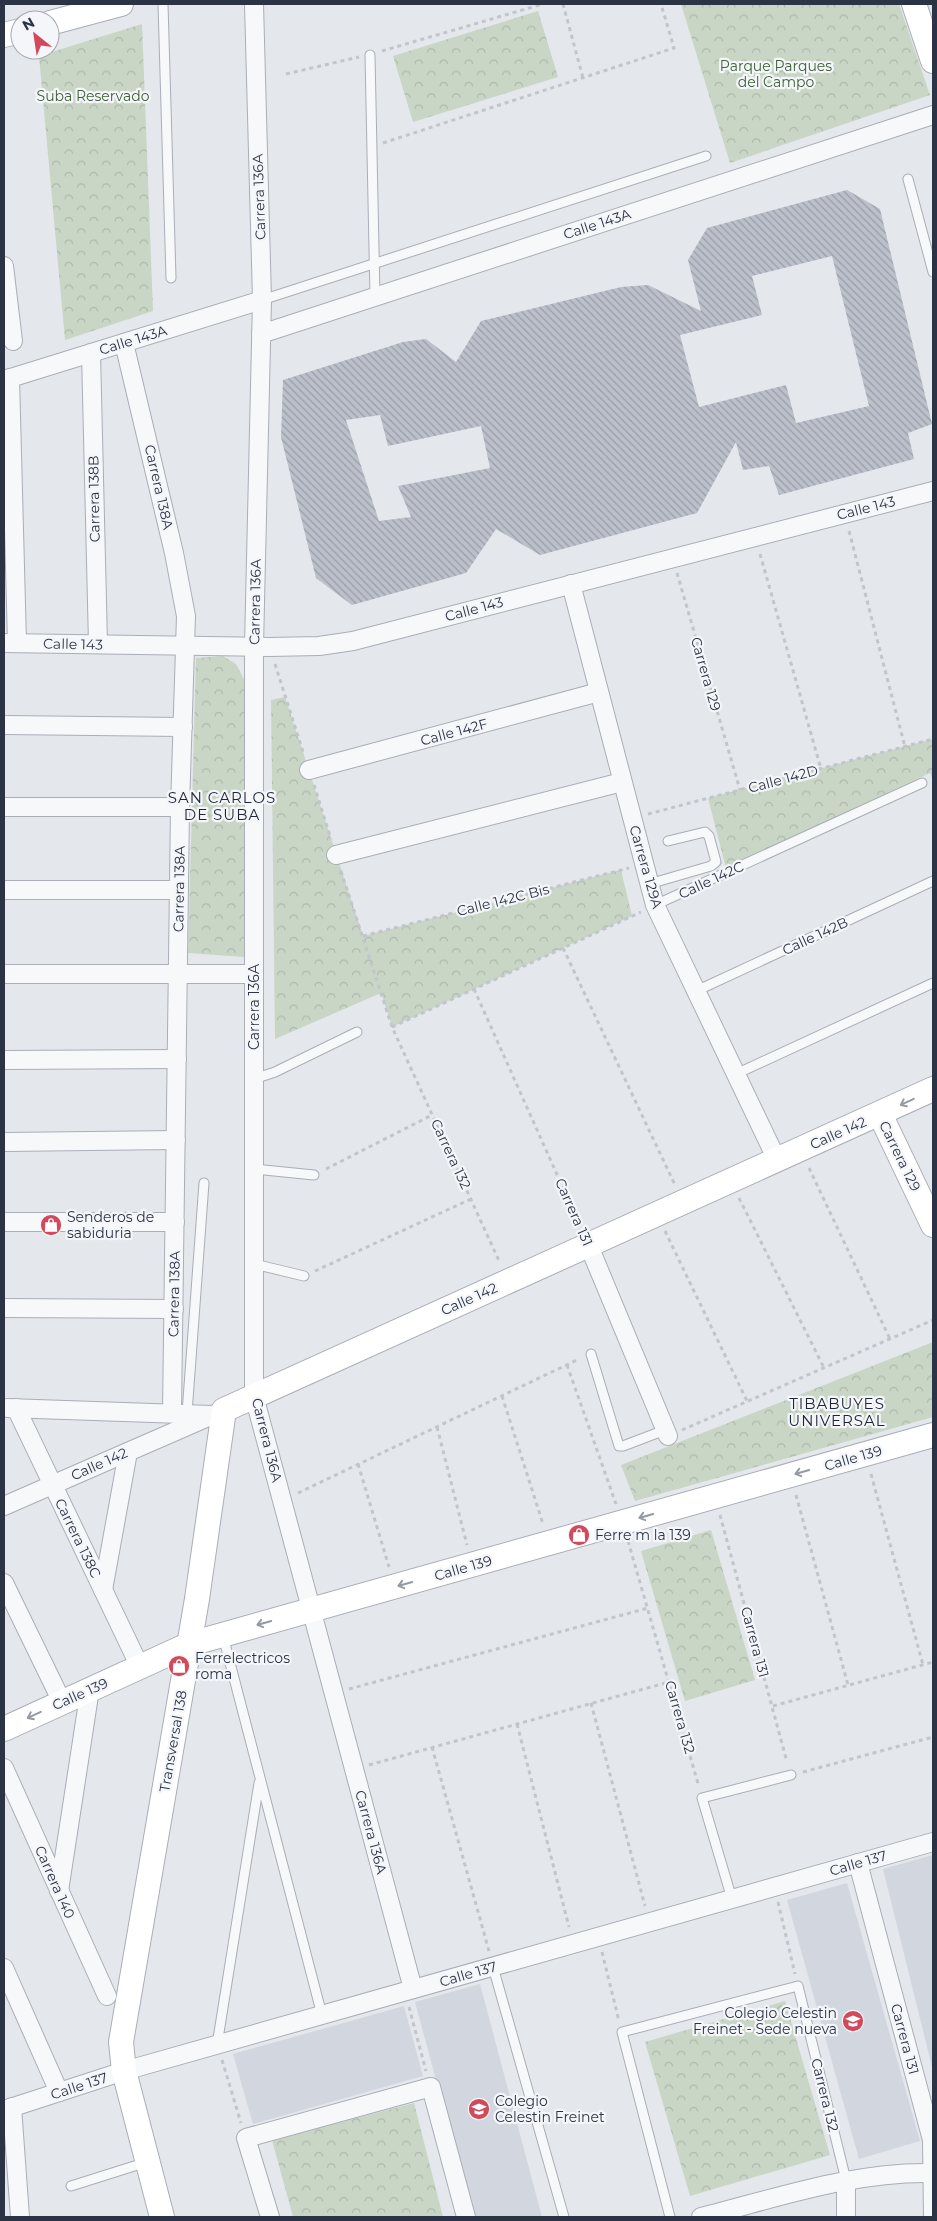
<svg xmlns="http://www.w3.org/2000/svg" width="937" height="2221" viewBox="0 0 937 2221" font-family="Montserrat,sans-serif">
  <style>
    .built { fill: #d2d6de }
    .forest { fill: url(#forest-crowns) }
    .building { fill: url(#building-back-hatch); fill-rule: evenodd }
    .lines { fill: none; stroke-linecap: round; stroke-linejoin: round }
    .lane-casing { stroke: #a9aeb7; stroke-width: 11 }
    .street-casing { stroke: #a9aeb7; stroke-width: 20 }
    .secondary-casing { stroke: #a9aeb7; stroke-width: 26 }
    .path { stroke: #c2c5cb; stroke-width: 3; stroke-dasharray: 4 4; stroke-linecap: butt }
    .lane { stroke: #f7f8fa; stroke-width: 9 }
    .street { stroke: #f7f8fa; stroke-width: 18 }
    .secondary { stroke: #fff; stroke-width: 24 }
    .oneway { stroke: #959aa2 }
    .labels { text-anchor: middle; stroke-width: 4.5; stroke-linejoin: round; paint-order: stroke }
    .park-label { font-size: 14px; fill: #3f6138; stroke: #f4f6f9 }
    .street-label { font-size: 14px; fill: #2b3445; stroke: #f4f6f9 }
    .poi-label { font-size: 14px; fill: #2b3445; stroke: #f4f6f9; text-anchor: start }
    .neighbourhood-label { font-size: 15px; letter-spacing: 1px; fill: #1d2536; stroke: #f4f6f9 }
  </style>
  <defs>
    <pattern id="forest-crowns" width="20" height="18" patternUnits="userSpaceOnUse" patternTransform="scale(1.25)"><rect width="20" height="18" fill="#c9d6c5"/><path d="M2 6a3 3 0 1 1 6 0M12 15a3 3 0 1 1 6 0" fill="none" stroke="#adb8ab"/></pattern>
    <pattern id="building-back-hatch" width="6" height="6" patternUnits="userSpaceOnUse" patternTransform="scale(1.25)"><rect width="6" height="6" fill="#bbc0ca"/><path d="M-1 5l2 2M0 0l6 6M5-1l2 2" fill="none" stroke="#989da6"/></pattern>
  </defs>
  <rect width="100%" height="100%" fill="#e4e7ec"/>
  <g class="built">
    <path d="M933 1855V2071L883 1869Z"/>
    <path d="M847 1883 920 2141 859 2159 787 1900Z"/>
    <path d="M480 1984 542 2217H473L415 2002Z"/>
    <path d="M404 2006 423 2076 253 2124 233 2054Z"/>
  </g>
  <g class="forest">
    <path d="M681 4H899L930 95 730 163Z"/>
    <path d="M538 11 558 77 413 122 393 56Z"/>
    <path d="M142 24 153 311 65 340 39 56Z"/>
    <path d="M223 656 236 664 244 679V957L188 953 196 658Z"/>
    <path d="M285 697 363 936 621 870 632 916 392 1027 381 993 275 1039 271 700Z"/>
    <path d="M933 739V780L930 773 726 868 708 798Z"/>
    <path d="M933 1342V1417L635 1501 621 1465Z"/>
    <path d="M711 1530 755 1680 685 1701 641 1551Z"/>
    <path d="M785 2001 830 2155 690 2196 645 2042Z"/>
    <path d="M414 2103 443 2217H293L272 2140Z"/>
  </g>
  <path class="building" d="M847 190 880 209 932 424 908 433 914 459 779 495 769 466 743 470 736 442 697 513 540 555 496 529 466 573 352 605 316 578 281 437 283 380 403 342 426 339 456 362 481 321 621 287 648 285 701 311 688 260 707 228ZM832 256 869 406 796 423 786 385 699 407 680 335 762 315 752 276ZM380 415 388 446 481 426 490 468 398 486 411 517 379 521 346 420Z"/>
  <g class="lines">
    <g class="lane-casing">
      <g id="lane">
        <path d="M163 4 171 278"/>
        <path d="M370 55 375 297"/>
        <path d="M908 179 933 272"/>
        <path d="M262 300 706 156"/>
        <path d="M649 884 711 866 716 862 709 836 705 832 668 841"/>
        <path d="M655 905 922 783"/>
        <path d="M696 991 933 881"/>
        <path d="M736 1074 933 983"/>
        <path d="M254 1079 275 1072 357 1032"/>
        <path d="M254 1169 314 1175"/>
        <path d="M254 1264 304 1276"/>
        <path d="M591 1354 619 1446H623L665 1430"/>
        <path d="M187 1413 204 1183"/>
        <path d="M223 1636 322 2015"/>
        <path d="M732 1899 702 1798 791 1775"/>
        <path d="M493 1967 564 2217"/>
        <path d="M217 2045 259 1783"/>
        <path d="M71 2186 147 2162"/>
        <path d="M670 2217 622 2032 798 1986 846 2180"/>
      </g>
    </g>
    <g class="street-casing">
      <g id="street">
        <path d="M254 4 262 300 254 646V1396L413 1989"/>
        <path d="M4 266 13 341"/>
        <path d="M261 334 933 115"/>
        <path d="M124 343 174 553 186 616 180 807 172 1412"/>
        <path d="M91 353 98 644"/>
        <path d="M10 378 17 643"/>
        <path d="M4 380 262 300"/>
        <path d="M571 584 655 905 777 1160"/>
        <path d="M4 643 269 647 319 646 353 641 933 491"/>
        <path d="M4 725 183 727"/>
        <path d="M309 770 599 692"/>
        <path d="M4 807H180"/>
        <path d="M336 855 622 782"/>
        <path d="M4 890H179"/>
        <path d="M4 974H254"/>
        <path d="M4 1060 177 1059"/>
        <path d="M4 1142 176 1140"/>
        <path d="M4 1222H175"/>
        <path d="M589 1246 668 1436"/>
        <path d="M4 1308 174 1309"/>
        <path d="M7 1408 211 1415"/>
        <path d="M16 1408 140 1667"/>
        <path d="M4 1506 224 1410"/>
        <path d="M4 1583 62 1702"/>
        <path d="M103 1590 128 1452"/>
        <path d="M4 1768 107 1996"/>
        <path d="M858 1863 932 2140 933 2217"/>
        <path d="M59 1891 90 1689"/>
        <path d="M4 1968 59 2092"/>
        <path d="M12 2107 20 2217"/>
        <path d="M4 2110 124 2071 933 1842"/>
        <path d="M846 2180V2217"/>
        <path d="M270 2217 246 2138 431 2087 466 2217"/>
        <path d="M701 2217C777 2198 854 2171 933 2173"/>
      </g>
    </g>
    <g class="secondary-casing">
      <g id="secondary">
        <path d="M914 4 933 61"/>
        <path d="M50 23 121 4"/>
        <path d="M4 35 20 31"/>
        <path d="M880 1114 933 1225"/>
        <path d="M4 1729 190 1644 933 1435"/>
        <path d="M162 2217 124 2071 121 2042 197 1599 224 1410 933 1089"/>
      </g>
    </g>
    <g class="path">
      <path d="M563 4 583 78"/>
      <path d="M382 51 543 4"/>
      <path d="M286 74 359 57"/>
      <path d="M383 143 674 48 661 4"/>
      <path d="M849 531 905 747"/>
      <path d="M760 554 821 769"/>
      <path d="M677 573 740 790"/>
      <path d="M275 664 304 755"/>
      <path d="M314 785 331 839"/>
      <path d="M648 814 933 739"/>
      <path d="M341 871 392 1027 500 1263"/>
      <path d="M363 936 629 868"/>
      <path d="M563 948 675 1185"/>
      <path d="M474 989 580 1226"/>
      <path d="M392 1027 641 912"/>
      <path d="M809 1168 890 1339"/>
      <path d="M326 1169 432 1115"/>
      <path d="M739 1198 824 1368"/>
      <path d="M665 1231 747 1401"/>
      <path d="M315 1271 471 1199"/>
      <path d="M567 1365 616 1504"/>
      <path d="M502 1396 543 1524"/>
      <path d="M437 1427 467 1545"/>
      <path d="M682 1430 933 1320"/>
      <path d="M358 1464 389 1567"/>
      <path d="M871 1474 923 1665"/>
      <path d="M298 1493 579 1359"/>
      <path d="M796 1495 848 1685"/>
      <path d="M720 1515 787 1762"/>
      <path d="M628 1541 699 1787"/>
      <path d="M349 1689 648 1608"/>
      <path d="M591 1703 645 1906"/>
      <path d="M773 1706 933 1662"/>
      <path d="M517 1724 569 1927"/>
      <path d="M432 1747 489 1951"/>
      <path d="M369 1765 669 1682"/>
      <path d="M803 1772 933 1737"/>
      <path d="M778 1902 795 1974"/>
      <path d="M602 1952 619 2021"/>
      <path d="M409 2007 426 2071"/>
      <path d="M222 2060 241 2123"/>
    </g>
    <use href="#lane" class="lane"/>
    <use href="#street" class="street"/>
    <use href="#secondary" class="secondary"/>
  </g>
  <defs><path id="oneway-shaft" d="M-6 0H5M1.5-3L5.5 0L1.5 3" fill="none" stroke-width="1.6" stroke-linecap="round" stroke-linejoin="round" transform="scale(1.25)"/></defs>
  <g class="oneway">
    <use href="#oneway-shaft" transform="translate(907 1102) rotate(155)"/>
    <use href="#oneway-shaft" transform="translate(802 1472) rotate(164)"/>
    <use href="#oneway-shaft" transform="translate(646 1516) rotate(164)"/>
    <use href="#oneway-shaft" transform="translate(405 1584) rotate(164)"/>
    <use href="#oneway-shaft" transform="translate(264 1623) rotate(164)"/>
    <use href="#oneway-shaft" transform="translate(34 1715) rotate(155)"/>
  </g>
  <defs>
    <g id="shop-disc" transform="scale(1.125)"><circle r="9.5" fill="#d1495b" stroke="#f4f6f9"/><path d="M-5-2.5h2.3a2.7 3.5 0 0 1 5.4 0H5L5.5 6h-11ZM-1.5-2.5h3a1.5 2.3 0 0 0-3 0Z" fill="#fff"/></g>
    <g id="school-disc" transform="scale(1.125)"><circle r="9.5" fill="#d1495b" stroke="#f4f6f9"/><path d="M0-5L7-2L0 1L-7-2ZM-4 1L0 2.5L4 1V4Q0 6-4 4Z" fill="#fff"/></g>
  </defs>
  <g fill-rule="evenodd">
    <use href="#shop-disc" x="51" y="1225"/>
    <use href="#shop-disc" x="579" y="1535"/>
    <use href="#shop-disc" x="179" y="1666"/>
    <use href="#school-disc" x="853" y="2021"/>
    <use href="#school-disc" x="479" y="2109"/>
  </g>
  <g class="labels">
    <g class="park-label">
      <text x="776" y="71">Parque Parques<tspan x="776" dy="16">del Campo</tspan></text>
      <text x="93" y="101">Suba Reservado</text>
    </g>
    <g class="street-label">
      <text transform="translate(259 197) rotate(-92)" y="5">Carrera 136A</text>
      <text transform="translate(597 224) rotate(-18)" y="5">Calle 143A</text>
      <text transform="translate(133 340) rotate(-17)" y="5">Calle 143A</text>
      <text transform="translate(159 487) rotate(77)" y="5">Carrera 138A</text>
      <text transform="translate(94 499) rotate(-91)" y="5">Carrera 138B</text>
      <text transform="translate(866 508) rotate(-14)" y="5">Calle 143</text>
      <text transform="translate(255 602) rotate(-89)" y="5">Carrera 136A</text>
      <text transform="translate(474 609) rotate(-15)" y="5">Calle 143</text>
      <text transform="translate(73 644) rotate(1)" y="5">Calle 143</text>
      <text transform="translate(706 674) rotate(74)" y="5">Carrera 129</text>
      <text transform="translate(454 732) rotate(-15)" y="5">Calle 142F</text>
      <text transform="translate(783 779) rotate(-15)" y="5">Calle 142D</text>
      <text transform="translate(646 867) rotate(74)" y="5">Carrera 129A</text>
      <text transform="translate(711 880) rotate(-25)" y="5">Calle 142C</text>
      <text transform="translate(179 889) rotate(-89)" y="5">Carrera 138A</text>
      <text transform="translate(503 900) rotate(-14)" y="5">Calle 142C Bis</text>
      <text transform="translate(815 936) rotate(-25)" y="5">Calle 142B</text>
      <text transform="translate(254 1007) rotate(-90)" y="5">Carrera 136A</text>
      <text transform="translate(838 1133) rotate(-24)" y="5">Calle 142</text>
      <text transform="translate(451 1154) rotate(65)" y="5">Carrera 132</text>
      <text transform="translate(900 1156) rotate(64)" y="5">Carrera 129</text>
      <text transform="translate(574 1212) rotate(66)" y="5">Carrera 131</text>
      <text transform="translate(174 1294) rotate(-89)" y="5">Carrera 138A</text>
      <text transform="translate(469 1299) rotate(-24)" y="5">Calle 142</text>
      <text transform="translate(267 1440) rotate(76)" y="5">Carrera 136A</text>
      <text transform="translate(853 1458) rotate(-16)" y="5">Calle 139</text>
      <text transform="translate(99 1464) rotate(-24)" y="5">Calle 142</text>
      <text transform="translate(78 1538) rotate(64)" y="5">Carrera 138C</text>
      <text transform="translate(463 1568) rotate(-16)" y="5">Calle 139</text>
      <text transform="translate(755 1642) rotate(75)" y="5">Carrera 131</text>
      <text transform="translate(80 1694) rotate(-24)" y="5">Calle 139</text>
      <text transform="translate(680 1717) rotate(74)" y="5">Carrera 132</text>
      <text transform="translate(173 1741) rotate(-80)" y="5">Transversal 138</text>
      <text transform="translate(371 1832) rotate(75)" y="5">Carrera 136A</text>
      <text transform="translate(858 1863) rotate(-16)" y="5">Calle 137</text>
      <text transform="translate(55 1882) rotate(66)" y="5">Carrera 140</text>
      <text transform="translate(468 1974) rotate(-16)" y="5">Calle 137</text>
      <text transform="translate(905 2039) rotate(75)" y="5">Carrera 131</text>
      <text transform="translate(79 2086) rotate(-18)" y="5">Calle 137</text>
      <text transform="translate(825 2095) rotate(76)" y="5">Carrera 132</text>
    </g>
    <g class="poi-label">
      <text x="67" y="1222">Senderos de<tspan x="67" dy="16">sabiduria</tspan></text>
      <text x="595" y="1540">Ferre m la 139</text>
      <text x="195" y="1663">Ferrelectricos<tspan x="195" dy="16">roma</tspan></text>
      <text x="837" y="2018" text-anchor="end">Colegio Celestin<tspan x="837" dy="16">Freinet - Sede nueva</tspan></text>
      <text x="495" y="2106">Colegio<tspan x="495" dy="16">Celestin Freinet</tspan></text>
    </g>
    <g class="neighbourhood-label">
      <text x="222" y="803">SAN CARLOS<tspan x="222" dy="17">DE SUBA</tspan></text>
      <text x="837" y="1409">TIBABUYES<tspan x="837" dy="17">UNIVERSAL</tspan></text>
    </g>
  </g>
  <rect width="937" height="2221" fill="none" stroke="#2b3445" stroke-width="10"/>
  <g transform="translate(35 35) rotate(330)"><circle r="24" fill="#f4f6f9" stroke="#a4a8b1"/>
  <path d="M0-4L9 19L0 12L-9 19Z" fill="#d1495b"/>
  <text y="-8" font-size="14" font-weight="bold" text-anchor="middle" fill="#2b3445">N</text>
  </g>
</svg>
